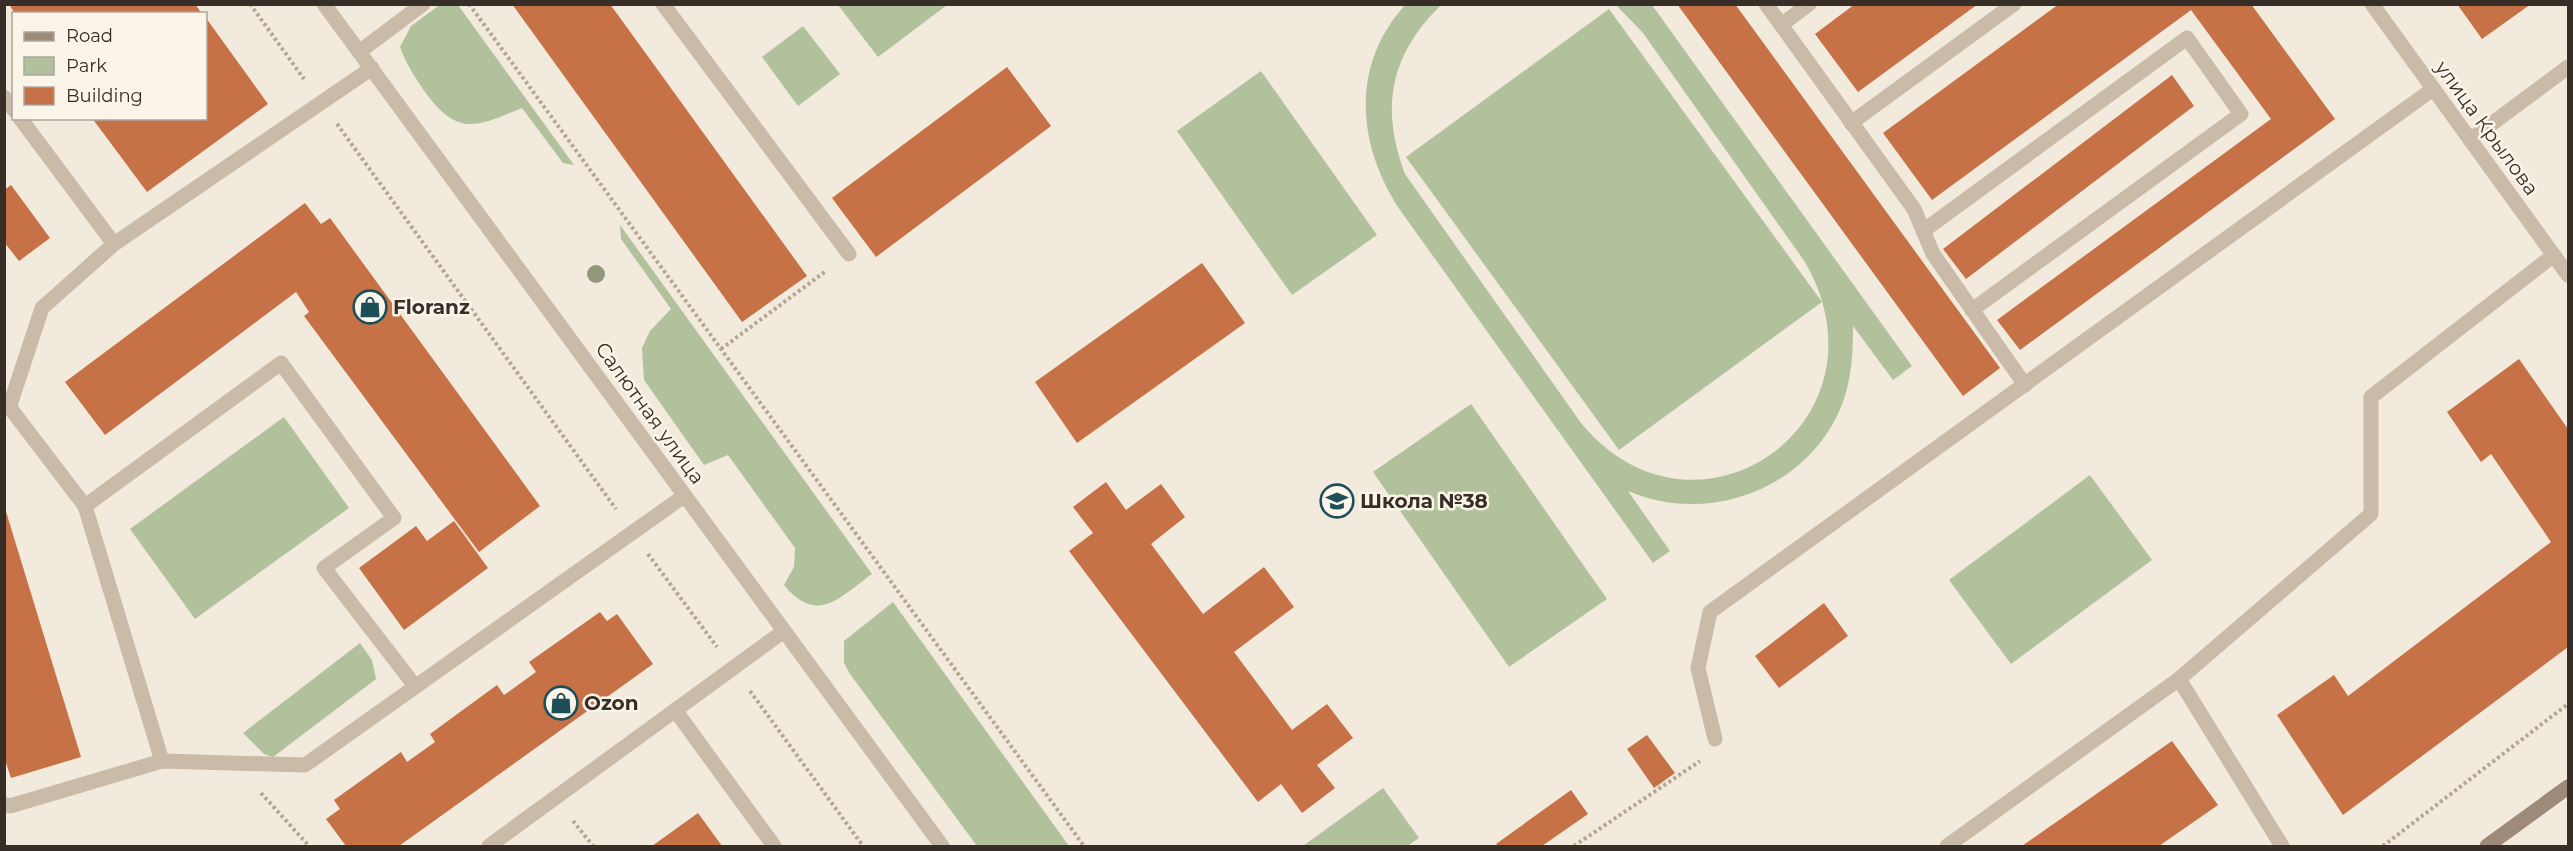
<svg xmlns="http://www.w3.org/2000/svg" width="2573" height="851" viewBox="0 0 2573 851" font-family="Montserrat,sans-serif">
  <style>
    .green { fill: #b1c19c }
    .building { fill: #c67246 }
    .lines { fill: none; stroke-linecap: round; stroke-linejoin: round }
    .path { stroke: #b6a592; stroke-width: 4; stroke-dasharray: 3 3; stroke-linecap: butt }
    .service { stroke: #cabba8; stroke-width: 15 }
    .minor { stroke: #cabba8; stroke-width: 15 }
    .tertiary { stroke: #cabba8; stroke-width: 15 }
    .secondary { stroke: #9e8a79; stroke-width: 15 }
    .tree { fill: #91987b }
    .labels { text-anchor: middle; stroke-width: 5; stroke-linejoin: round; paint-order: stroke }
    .street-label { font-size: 20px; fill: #372e28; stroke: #faf4e9 }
    .poi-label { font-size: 20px; font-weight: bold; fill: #372e28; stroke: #faf4e9; text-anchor: start }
  </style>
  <rect width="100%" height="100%" fill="#f2eadc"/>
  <g class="green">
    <path d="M441 4 458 5 574 165 563 163 522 108C476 127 458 137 425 92 415 77 406 64 400 47L411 26Z"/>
    <path d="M838 5H947L878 57Z"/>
    <path d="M1405 5H1441C1390 55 1380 108 1405 174L1581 423C1696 562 1897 422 1805 262L1643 33 1616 5H1652L1912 366 1893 380 1853 326C1853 352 1852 374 1844 399 1814 486 1711 527 1628 491L1670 551 1653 563 1400 210C1357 145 1350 66 1405 5Z"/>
    <path d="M1609 9 1822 302 1619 450 1406 157Z"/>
    <path d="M803 26 840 74 798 106 762 57Z"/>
    <path d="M1261 71 1377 235 1292 295 1177 131Z"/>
    <path d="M620 225 872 574C839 598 817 625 784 585L794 567 795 548 728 455 704 465 644 380 642 348 650 331 671 309 621 239Z"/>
    <path d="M1471 404 1607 599 1509 667 1373 472Z"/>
    <path d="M284 417 349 508 195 619 130 529Z"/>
    <path d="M2090 475 2152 560 2011 664 1949 580Z"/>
    <path d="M893 602 1069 846H977L850 674 844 663V641Z"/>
    <path d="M360 643 372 660 376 679 273 757 264 754 243 733Z"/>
    <path d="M1383 788 1419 838 1407 846H1303Z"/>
  </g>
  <g class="building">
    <path d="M9 4H195L202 14H15Z"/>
    <path d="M512 4H610L807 276 742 322Z"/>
    <path d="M1677 4H1735L2000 368 1963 396Z"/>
    <path d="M1855 4H1978L1858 92 1815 34Z"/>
    <path d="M2059 4H2251L2335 119 2020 350 1997 320 2271 119 2191 10 1932 200 1883 133Z"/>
    <path d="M2457 4H2531L2482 39Z"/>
    <path d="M206 18 268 104 147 192 92 118H206Z"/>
    <path d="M1007 67 1051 126 876 257 832 198Z"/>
    <path d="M2172 75 2194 106 1966 279 1943 249Z"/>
    <path d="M11 185 50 238 19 261 4 242V190Z"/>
    <path d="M305 203 321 224 330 218 540 506 479 552 304 316 309 312 296 292 105 435 65 382Z"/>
    <path d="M1202 263 1245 323 1077 443 1035 382Z"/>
    <path d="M2519 359 2568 429V647L2343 815 2277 715 2334 675 2348 696 2551 542 2491 454 2481 462 2447 412Z"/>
    <path d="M1106 482 1126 510 1161 484 1185 517 1151 544 1203 614 1264 567 1294 607 1234 652 1292 730 1327 704 1353 738 1317 765 1335 788 1302 813 1281 784 1258 802 1069 551 1093 533 1073 507Z"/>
    <path d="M4 505 81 757 11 778 4 757Z"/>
    <path d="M454 521 488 568 404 630 359 568 416 526 427 541Z"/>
    <path d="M1824 603 1848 636 1779 688 1755 656Z"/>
    <path d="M600 612 607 621 617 614 653 664 399 846H346L326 819 340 809 334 800 401 752 407 762 435 742 430 734 497 685 504 695 536 672 529 662Z"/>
    <path d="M1647 735 1675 773 1654 788 1627 749Z"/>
    <path d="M2172 741 2218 805 2159 846H2022Z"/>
    <path d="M1571 790 1588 814 1542 846H1498L1496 844Z"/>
    <path d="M698 813 722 846H652Z"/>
  </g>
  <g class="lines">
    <g class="path">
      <path d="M250 4 304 79"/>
      <path d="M469 4 1084 846"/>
      <path d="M337 124 616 509"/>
      <path d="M721 349 826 271"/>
      <path d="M648 554 717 647"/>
      <path d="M750 691 863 846"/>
      <path d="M261 793 309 846"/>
      <path d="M573 821 593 846"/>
      <path d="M1574 846 1700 761"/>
      <path d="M2383 846 2568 704"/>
    </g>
    <g class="service">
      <path d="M663 4 849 254"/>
      <path d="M1766 4 1914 209 1933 254 2025 385"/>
      <path d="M1781 25 1809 4"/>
      <path d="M359 52 423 4"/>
      <path d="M4 97 14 110"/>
      <path d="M20 118 114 244"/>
      <path d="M1851 123 2014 4"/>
      <path d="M2470 140 2568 67"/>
      <path d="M1923 231 2187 38 2241 114 1972 310"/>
      <path d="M4 400 85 506 162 761"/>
      <path d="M4 409 10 405 42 308 114 244 372 68"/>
      <path d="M85 506 281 363 394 518 324 568 415 686"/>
      <path d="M2179 679 2282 846"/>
      <path d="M675 710 774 846"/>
      <path d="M1715 739 1698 668 1710 612 2433 89"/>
      <path d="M4 804 10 806 162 761 305 765 684 496"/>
      <path d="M489 846 784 631"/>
      <path d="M1947 846 2179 679 2371 514V397L2554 255"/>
    </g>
    <path class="minor" d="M2372 4 2568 275"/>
    <path class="tertiary" d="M324 4 942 846"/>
    <path class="secondary" d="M2487 846 2568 787"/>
  </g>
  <circle class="tree" cx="596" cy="274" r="9"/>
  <defs>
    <g id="shop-ring" transform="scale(1.725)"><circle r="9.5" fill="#faf4e9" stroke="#1e4f59" stroke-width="1.5"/><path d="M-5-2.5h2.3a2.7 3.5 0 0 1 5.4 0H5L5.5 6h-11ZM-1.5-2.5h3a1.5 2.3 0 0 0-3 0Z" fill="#1e4f59"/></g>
    <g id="school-ring" transform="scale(1.725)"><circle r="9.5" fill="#faf4e9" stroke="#1e4f59" stroke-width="1.5"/><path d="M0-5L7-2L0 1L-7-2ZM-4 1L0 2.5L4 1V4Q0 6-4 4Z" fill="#1e4f59"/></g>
  </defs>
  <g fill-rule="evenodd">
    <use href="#shop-ring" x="370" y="307"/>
    <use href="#school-ring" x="1337" y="501"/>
    <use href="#shop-ring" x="561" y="703"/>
  </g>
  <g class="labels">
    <g class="street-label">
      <text transform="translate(2487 128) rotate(54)" y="7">улица Крылова</text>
      <text transform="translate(650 413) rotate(54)" y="7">Салютная улица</text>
    </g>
    <g class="poi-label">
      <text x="393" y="314">Floranz</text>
      <text x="1360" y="508">Школа №38</text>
      <text x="584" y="710">Ozon</text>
    </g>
  </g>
  <rect width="2573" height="851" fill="none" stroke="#372e28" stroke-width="12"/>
  <rect x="12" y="12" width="195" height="108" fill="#faf4e9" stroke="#aca59c" stroke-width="1.5"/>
  <rect x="24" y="32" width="30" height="9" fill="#9e8a79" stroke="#aca59c" stroke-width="1.5"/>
  <text x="66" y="42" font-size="18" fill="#372e28">Road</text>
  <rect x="24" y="57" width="30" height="18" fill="#b1c19c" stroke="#aca59c" stroke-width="1.5"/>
  <text x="66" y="72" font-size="18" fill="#372e28">Park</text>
  <rect x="24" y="87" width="30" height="18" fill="#c67246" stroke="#aca59c" stroke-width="1.5"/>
  <text x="66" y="102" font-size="18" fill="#372e28">Building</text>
</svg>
